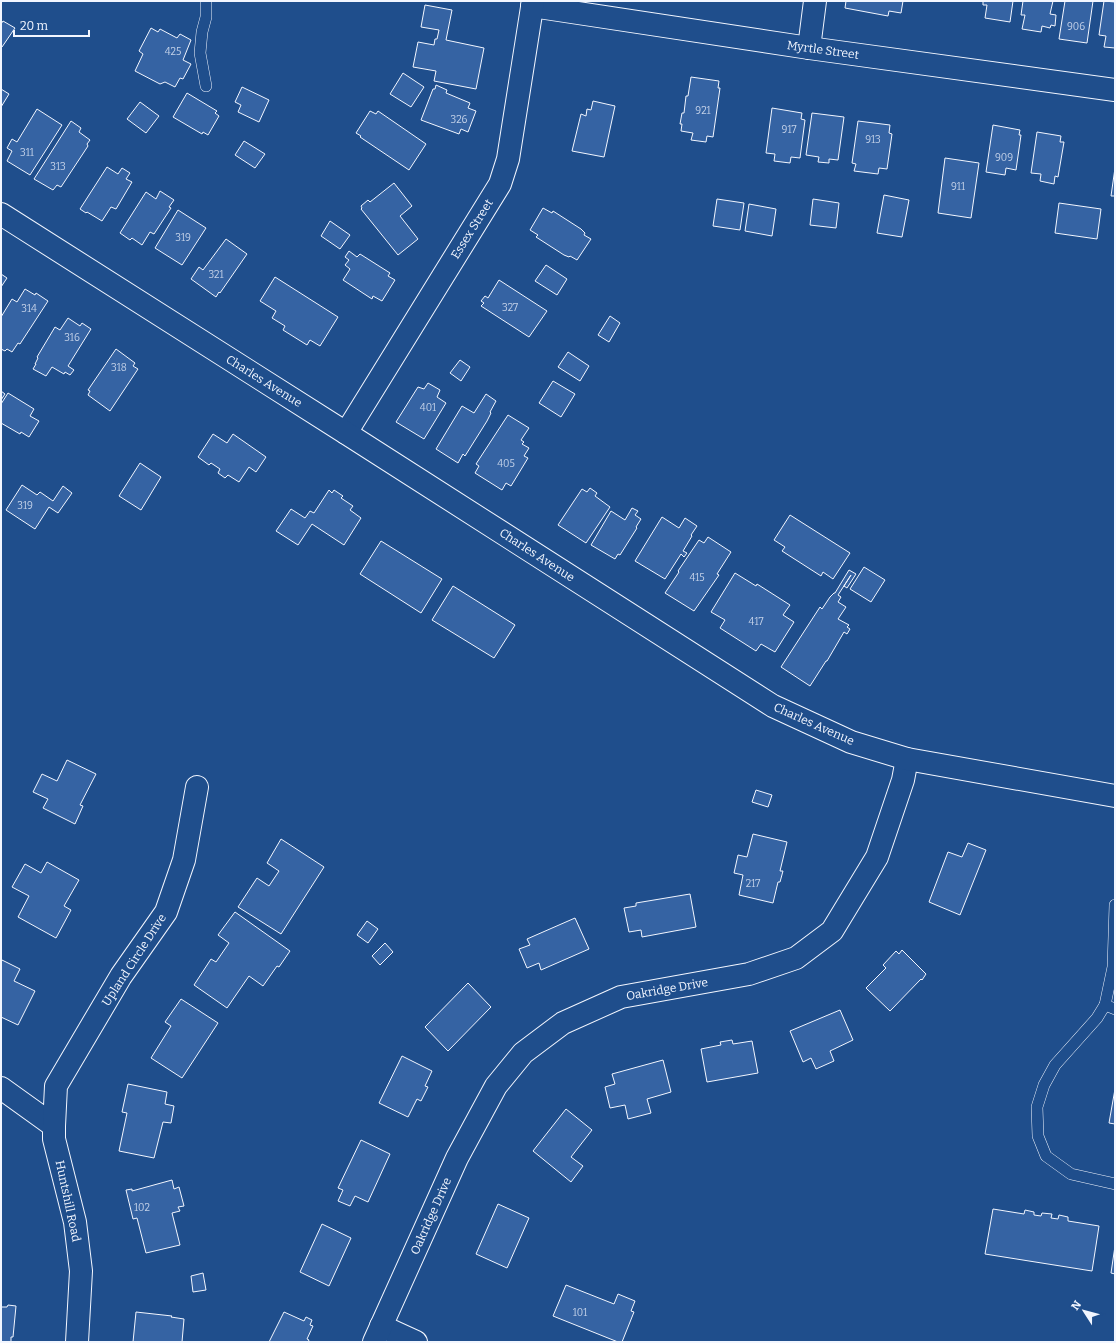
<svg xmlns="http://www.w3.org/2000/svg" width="1116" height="1343" viewBox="0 0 1116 1343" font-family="Bitter,serif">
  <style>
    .building { fill: #3563a3; stroke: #f2f6ff }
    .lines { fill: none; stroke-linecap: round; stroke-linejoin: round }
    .service-casing { stroke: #f2f6ff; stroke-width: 12 }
    .minor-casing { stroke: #f2f6ff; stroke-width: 24 }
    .tertiary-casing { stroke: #f2f6ff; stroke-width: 24 }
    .service { stroke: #1f4e8c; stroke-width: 11 }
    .minor { stroke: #1f4e8c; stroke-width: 22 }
    .tertiary { stroke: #1f4e8c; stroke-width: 22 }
    .labels { text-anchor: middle; stroke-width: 3; stroke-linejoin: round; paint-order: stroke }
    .number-label { font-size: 10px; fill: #c3d1e8 }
    .street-label { font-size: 12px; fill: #f2f6ff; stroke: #1f4e8c }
  </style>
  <rect width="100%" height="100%" fill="#1f4e8c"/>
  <g class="building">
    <path d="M846 1H903L901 13 889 11 888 16 845 8Z"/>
    <path d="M983 1H1013L1010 22 985 18 987 5H983Z"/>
    <path d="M1023 1H1053L1050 14 1056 15 1055 26 1051 25 1050 28 1042 26 1041 32 1022 29 1025 15H1021Z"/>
    <path d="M1065 1H1093L1087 43 1059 39Z"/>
    <path d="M1104 1 1115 2V48L1104 47 1106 36 1099 35Z"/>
    <path d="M425 5 452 10 446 40 484 48 476 89 434 81 436 71 413 67 418 42 434 45 435 39H437L439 30 421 27Z"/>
    <path d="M3 21 15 28 2 47 1 46V24Z"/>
    <path d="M151 28 158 32 160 29 177 38 180 34 191 40 183 60 191 64 183 79 180 78 175 87 165 82 160 84 135 71 143 54 139 51Z"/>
    <path d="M403 73 424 87 411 107 390 94Z"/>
    <path d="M691 77 719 81 718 88H720L713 137 707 136 706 142 691 140 693 133 681 131 682 124H680L682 113H684L686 96H688Z"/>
    <path d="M436 85 447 90 446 93 470 103 468 108 476 111 468 132 461 129 459 134 421 120 433 89H435Z"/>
    <path d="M242 87 269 100 259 122 238 112 241 105 235 102Z"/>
    <path d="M1 89 9 94 1 107Z"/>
    <path d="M187 93 217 111 215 113 219 116 208 135 203 132 202 134 173 117Z"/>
    <path d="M593 101 615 106 604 157 572 151 581 114 586 116 587 109 591 110Z"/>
    <path d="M140 102 159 116 146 133 127 119Z"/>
    <path d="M772 108 802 113 801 119 805 120 800 158 791 157 790 163 774 161 775 154 766 153Z"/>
    <path d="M37 109 62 125 30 175 7 161 12 151 7 148 12 139 17 142Z"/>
    <path d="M370 111 376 114 378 111 426 144 409 170 360 137 361 136 356 133Z"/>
    <path d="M812 113 844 117 838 160 829 159V163L818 162 819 157 806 155Z"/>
    <path d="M71 121 81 128 79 132 90 140 87 144 88 146 61 187 57 185 53 190 34 179Z"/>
    <path d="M858 121 890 125 889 133 892 134 887 169 879 168 878 174 854 171 856 164 852 163Z"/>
    <path d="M993 125 1020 130 1019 135H1021L1016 170 1006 168 1005 175 986 172Z"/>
    <path d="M1037 132 1061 136 1060 142H1064L1058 177 1055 176 1054 184 1040 181 1041 174 1031 173Z"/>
    <path d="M244 141 265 154 255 168 235 155Z"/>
    <path d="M945 158 979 163 971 218 938 213Z"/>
    <path d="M107 167 118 174 122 168 130 173 126 179 132 182 116 209 111 207 102 221 87 212 86 213 80 209Z"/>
    <path d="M1115 168V196H1111Z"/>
    <path d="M394 183 412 206 400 216 418 239 398 255 361 209 362 208 361 206 368 200 370 202Z"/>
    <path d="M160 191 174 200 169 207 171 208 154 234 150 232 142 245 132 238 130 240 120 233 146 192 156 199Z"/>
    <path d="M884 195 909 200 902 237 877 233Z"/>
    <path d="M717 199 744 203 740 230 713 226Z"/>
    <path d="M813 199 839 203 836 228 810 225Z"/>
    <path d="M1059 203 1101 209 1097 239 1055 233Z"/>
    <path d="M749 204 776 209 772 236 745 231Z"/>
    <path d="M543 208 552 213 553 211 581 229 585 233 584 235 591 239 577 260 570 256 569 257 564 255 536 237 538 235 530 230Z"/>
    <path d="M178 210 206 228 182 265 155 248Z"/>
    <path d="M330 221 350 235 340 249 321 236Z"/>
    <path d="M226 239 247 254 220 293 219 292 216 297 191 279 199 267 203 270Z"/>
    <path d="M349 251 357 257 360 254 390 273 388 276 395 280 382 301 373 296 372 299 343 280 350 269 345 265 349 260 345 257Z"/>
    <path d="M546 265 567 279 557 295 535 281Z"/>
    <path d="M1 274 7 278 1 287Z"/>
    <path d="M275 277 338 317 320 346 310 340 307 345 283 330 285 326 272 318 276 311 260 301Z"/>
    <path d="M499 280 547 311 529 337 481 306 484 303 481 301 485 296 488 298Z"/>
    <path d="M25 289 35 295 36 293 48 301 20 344 18 343 12 352 7 349 5 351 1 349V317L12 299 17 302Z"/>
    <path d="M610 316 620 323 609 342 598 335Z"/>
    <path d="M68 318 80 326 82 323 91 329 68 366 74 370 70 375 65 372 64 374 52 367 46 376 33 369 36 364H35L38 358 37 357 55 327 60 330Z"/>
    <path d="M116 349 135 363 133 366 138 369 110 411 88 395 90 391 88 390Z"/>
    <path d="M568 352 589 366 580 381 558 367Z"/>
    <path d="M460 360 470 367 461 381 450 373Z"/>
    <path d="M553 381 575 394 561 417 539 403Z"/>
    <path d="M428 383 440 390 437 397 446 403 424 439 396 422 418 387 424 389Z"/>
    <path d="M1 391 5 394 1 400Z"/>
    <path d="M8 393 34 409 30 416 39 421 29 437 21 432 20 434 1 423V404Z"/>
    <path d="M486 394 496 401 490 412 491 413 487 421 465 456 463 454 458 463 436 449 462 406 474 413Z"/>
    <path d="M508 415 529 428 521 440 524 442 522 444 529 448 524 456 528 458 511 486 506 483 502 490 475 473 479 466 476 464Z"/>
    <path d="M213 434 227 443 233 434 266 457 256 472 249 467 239 482 228 475 225 478 218 473 220 469 211 463 209 465 198 457Z"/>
    <path d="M140 463 161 477 141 510 119 496Z"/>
    <path d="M22 485 37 495 40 492 53 501 63 486 72 493 58 513 49 507 35 529 6 510Z"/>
    <path d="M590 488 597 493 595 496 610 507 586 543 558 525 582 489 587 492Z"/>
    <path d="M329 490 332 493 334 490 343 496 341 498 353 506 350 510 361 518 344 545 312 524 298 545 276 531 291 509 305 518 310 511 314 513Z"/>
    <path d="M632 508 638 511 635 515 641 519 636 527 637 528 620 555 618 554 615 559 591 545 611 511 625 520Z"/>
    <path d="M790 515 850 553 833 579 823 572 821 576 782 551 785 547 774 540Z"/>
    <path d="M662 517 679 528 685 518 697 526 691 535 692 536 683 551 687 553 684 557 681 554 665 579 635 561Z"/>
    <path d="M708 537 731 552 717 574 719 575 694 611 665 593 679 572 678 571 699 540 704 543Z"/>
    <path d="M381 541 442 579 421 613 360 574Z"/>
    <path d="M864 567 885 580 871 602 850 589Z"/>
    <path d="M849 570 856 574 847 588 844 586 851 575 838 595 841 597 838 602 846 607 838 619 849 625 847 627 850 629 847 634 844 632 827 661H826L810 686 781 667 820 607 822 609 830 597 834 593H835Z"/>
    <path d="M735 573 756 586 757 584 790 605 783 615 794 622 775 652 761 644 756 651 720 628 725 620 711 612Z"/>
    <path d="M453 586 515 625 494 658 432 620Z"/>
    <path d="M67 760 96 774 80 805 83 806 75 824 43 808 48 799 33 792 42 774 57 781Z"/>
    <path d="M756 790 772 795 768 807 752 802Z"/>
    <path d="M753 834 787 842 780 871H783L780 882H778L773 903 739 895 743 875 734 873 738 855 747 857Z"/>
    <path d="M281 839 324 867 281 934 238 907 257 878 269 886 279 871 267 863Z"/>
    <path d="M968 843 986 850 960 915 929 902 948 852 962 857Z"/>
    <path d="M47 862 79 880 64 906 71 910 56 938 18 917 29 896 12 887 25 864 41 873Z"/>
    <path d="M690 894 696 927 642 937 641 930 629 932 624 908 636 906V903Z"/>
    <path d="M235 912 290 951 279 967 277 966 263 986 249 976 227 1008 194 985 211 959 216 962 229 943 218 935Z"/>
    <path d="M575 918 589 949 541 970 539 963 527 968 519 949 530 945 527 939Z"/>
    <path d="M367 921 378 929 368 943 357 935Z"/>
    <path d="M385 943 393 952 380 965 372 956Z"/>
    <path d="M902 950 926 974 922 980 921 979 890 1011 866 988 886 968 883 965 896 951 899 954Z"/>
    <path d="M2 960 20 969 14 981 35 991 18 1025 1 1017V963Z"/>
    <path d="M468 983 491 1007 448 1051 425 1027Z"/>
    <path d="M181 999 218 1023 182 1078 151 1058 171 1026 165 1022Z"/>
    <path d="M840 1010 853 1040 830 1051 834 1061 816 1069 811 1058 803 1062 790 1031Z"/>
    <path d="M732 1040 733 1044 752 1041 758 1073 707 1082 701 1049 721 1045 720 1042Z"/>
    <path d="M402 1056 432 1071 425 1086 428 1087 421 1101 417 1099 408 1117 379 1103Z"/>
    <path d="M663 1060 671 1092 647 1099 651 1113 628 1119 625 1105 610 1108 605 1087 615 1084 612 1074Z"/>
    <path d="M128 1084 167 1092 165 1104 174 1106 171 1123 163 1122 154 1158 119 1151 127 1113 122 1112Z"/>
    <path d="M1115 1089V1124L1109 1123Z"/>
    <path d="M566 1109 592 1130 571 1157 583 1166 571 1182 533 1151Z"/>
    <path d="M361 1140 390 1154 368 1202 355 1196 350 1206 338 1201 343 1190 338 1188Z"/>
    <path d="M172 1180 174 1189 179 1187 184 1206 178 1207 180 1211 172 1213 180 1245 146 1253 137 1218 133 1219 126 1190 132 1189V1191Z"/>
    <path d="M498 1204 529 1218 507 1268 476 1254Z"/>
    <path d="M993 1209 1024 1214 1025 1210 1034 1212V1215L1041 1216 1042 1213 1052 1214 1051 1218 1058 1219 1059 1215 1068 1217V1221L1099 1226 1092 1271 985 1254Z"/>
    <path d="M322 1224 351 1238 329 1286 300 1272Z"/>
    <path d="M1115 1246V1274L1111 1273Z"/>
    <path d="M203 1273 206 1290 193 1292 191 1276Z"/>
    <path d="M566 1285 614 1304 618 1294 635 1301 631 1311 634 1312 622 1342H618L553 1316Z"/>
    <path d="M8 1305 16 1306 13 1337H11V1342H1V1307H7Z"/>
    <path d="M136 1312 172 1316 171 1317 184 1319 182 1342H133Z"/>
    <path d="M284 1312 304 1321 306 1317 312 1320 310 1325 313 1326 307 1339 309 1340 308 1342H269Z"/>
  </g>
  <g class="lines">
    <g class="service-casing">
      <g id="service">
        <path d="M206 1V17L202 32 200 53 206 86"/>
        <path d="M1115 905 1113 967 1105 1005 1097 1018 1055 1065 1044 1085 1037 1107 1038 1136 1046 1156 1071 1174 1115 1184"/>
        <path d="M1105 1005 1115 1009"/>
      </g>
    </g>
    <g class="minor-casing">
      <g id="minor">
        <path d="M532 6 809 48 1115 90"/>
        <path d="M809 48 815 1"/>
        <path d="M346 433 500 184 508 159 533 1"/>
        <path d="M1 1088 54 1126"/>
        <path d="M381 1326 416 1342"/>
        <path d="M77 1342 81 1271 75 1222 54 1139V1126L56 1086 121 976 166 912 184 860 197 787"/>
        <path d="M374 1342 457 1158 496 1086 523 1053 563 1023 621 997 749 974 796 958 832 931 877 857 903 780 907 759"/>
      </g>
    </g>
    <g class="tertiary-casing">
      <path id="tertiary" d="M1 214 346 433 773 706 851 742 907 759 1115 796"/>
    </g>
    <use href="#service" class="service"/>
    <use href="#minor" class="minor"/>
    <use href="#tertiary" class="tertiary"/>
  </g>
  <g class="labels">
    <g class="number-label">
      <text x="1076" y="30">906</text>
      <text x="173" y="55">425</text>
      <text x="703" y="114">921</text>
      <text x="459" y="123">326</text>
      <text x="789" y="133">917</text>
      <text x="873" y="143">913</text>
      <text x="27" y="156">311</text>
      <text x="1004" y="161">909</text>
      <text x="58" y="170">313</text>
      <text x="958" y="190">911</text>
      <text x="183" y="241">319</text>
      <text x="216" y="278">321</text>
      <text x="510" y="311">327</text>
      <text x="29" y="312">314</text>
      <text x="72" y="341">316</text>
      <text x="119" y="371">318</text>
      <text x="428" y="411">401</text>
      <text x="506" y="467">405</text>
      <text x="25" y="509">319</text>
      <text x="697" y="581">415</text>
      <text x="756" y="625">417</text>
      <text x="753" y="887">217</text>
      <text x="142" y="1211">102</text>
      <text x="580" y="1316">101</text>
    </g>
    <g class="street-label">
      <text transform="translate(823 50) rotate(8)" y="4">Myrtle Street</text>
      <text transform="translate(472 229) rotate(-58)" y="4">Essex Street</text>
      <text transform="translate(264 381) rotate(32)" y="4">Charles Avenue</text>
      <text transform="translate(537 555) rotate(33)" y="4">Charles Avenue</text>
      <text transform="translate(814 724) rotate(24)" y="4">Charles Avenue</text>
      <text transform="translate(134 960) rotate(-57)" y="4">Upland Circle Drive</text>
      <text transform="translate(667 989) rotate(-10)" y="4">Oakridge Drive</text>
      <text transform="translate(68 1201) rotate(78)" y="4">Huntshill Road</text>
      <text transform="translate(431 1216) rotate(-66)" y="4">Oakridge Drive</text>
    </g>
  </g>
  <rect width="1116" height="1343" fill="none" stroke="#f2f6ff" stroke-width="4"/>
  <g transform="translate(1084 1311) rotate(306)" stroke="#1f4e8c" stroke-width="3" paint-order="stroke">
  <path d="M0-3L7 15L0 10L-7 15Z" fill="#f2f6ff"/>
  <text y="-6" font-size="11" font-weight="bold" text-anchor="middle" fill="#f2f6ff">N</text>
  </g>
  <path d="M14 30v6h75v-6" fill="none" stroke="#f2f6ff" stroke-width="2"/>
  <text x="20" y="30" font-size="12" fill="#f2f6ff" stroke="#1f4e8c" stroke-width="3" paint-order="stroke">20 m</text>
</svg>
